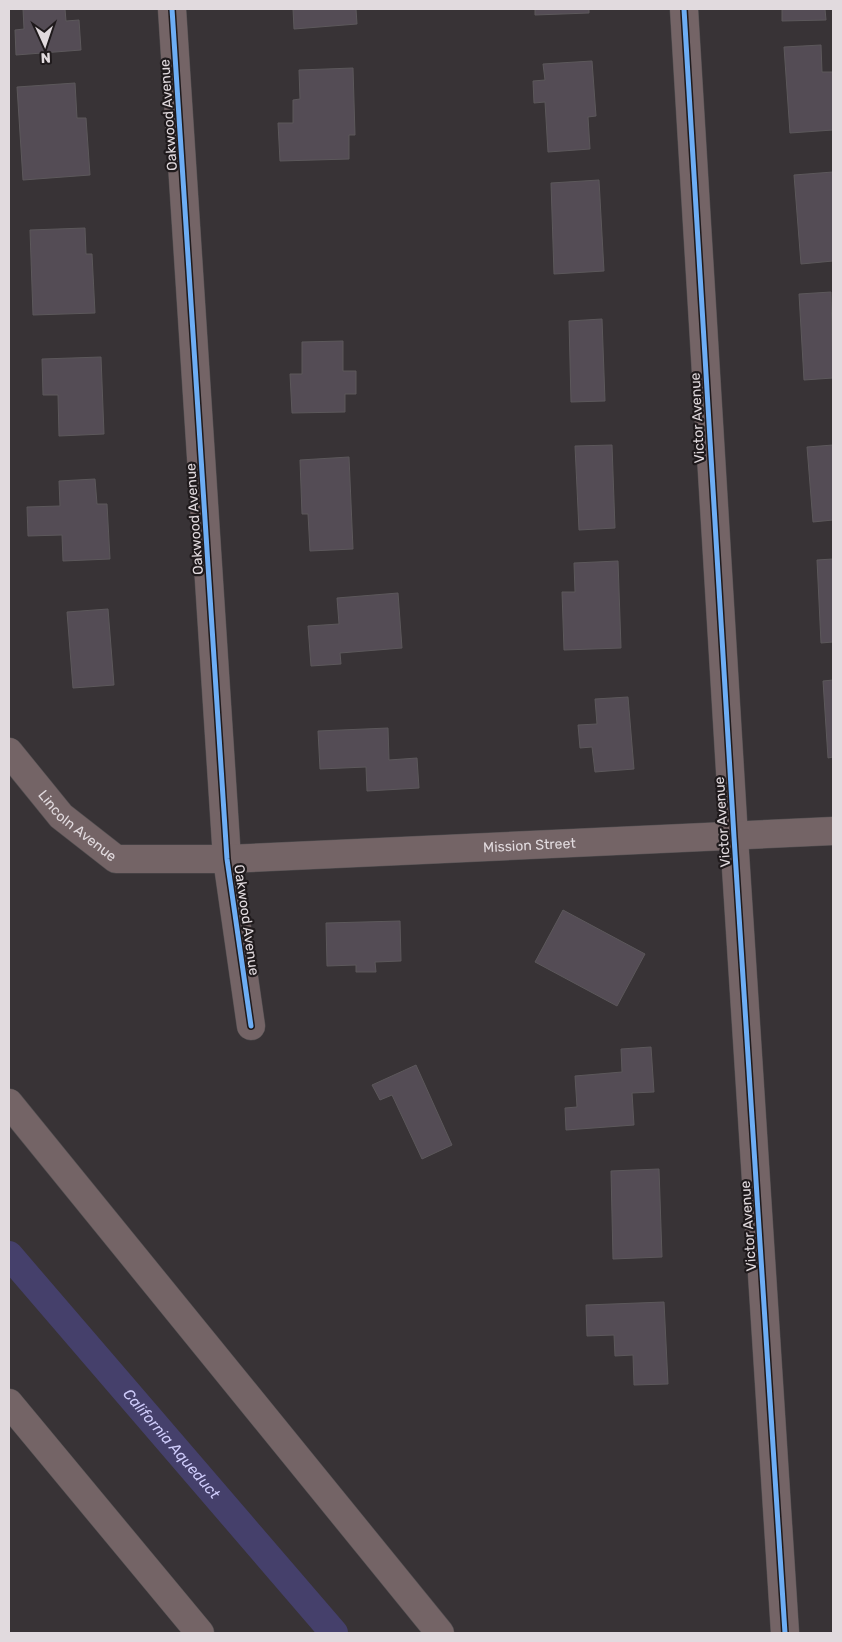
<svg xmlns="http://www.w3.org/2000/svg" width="842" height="1642" viewBox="0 0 842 1642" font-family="Rubik,sans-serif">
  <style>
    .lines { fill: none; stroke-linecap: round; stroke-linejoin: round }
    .canal { stroke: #45406b; stroke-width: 28 }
    .building { fill: #544c55; stroke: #5c585b }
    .minor-casing { stroke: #524f51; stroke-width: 29 }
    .minor { stroke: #746466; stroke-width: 28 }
    .cycleway-casing { stroke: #1f1a1c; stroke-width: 8 }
    .cycleway { stroke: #6dadf4; stroke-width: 5 }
    .labels { text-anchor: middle; stroke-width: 4.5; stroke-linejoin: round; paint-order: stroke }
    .street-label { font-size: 14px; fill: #e1dade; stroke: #1f1a1c }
    .water-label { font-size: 15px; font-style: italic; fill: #cfccfb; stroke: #1f1a1c }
  </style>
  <rect width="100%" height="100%" fill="#383336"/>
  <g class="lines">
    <path class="canal" id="s1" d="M9 1255 334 1633"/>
  </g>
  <g class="building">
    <path d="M23 9H65L66 21 79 20 81 50 16 55 15 30 24 29Z"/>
    <path d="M293 9H356L357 24 294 29Z"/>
    <path d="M535 9H589V13L535 15Z"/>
    <path d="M782 9H825L826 20 782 21Z"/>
    <path d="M821 45 822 72H833V130L790 133 784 47Z"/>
    <path d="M592 61 596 116 588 117 590 149 548 152 545 102 534 103 533 81 545 80 543 64Z"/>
    <path d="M353 68 355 135H349V159L280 161 278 123H293V100L300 99 299 70Z"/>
    <path d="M75 83 77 118H86L90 175 23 180 17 87Z"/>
    <path d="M833 172V261L801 264 794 175Z"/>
    <path d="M599 180 604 271 554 274 551 183Z"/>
    <path d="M85 228 86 254H92L95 313 33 315 30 230Z"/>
    <path d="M831 292 833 378 804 380 799 294Z"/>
    <path d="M602 319 605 401 571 402 569 321Z"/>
    <path d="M343 341V371H356V394H345V412L292 413 290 374H302V342Z"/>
    <path d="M101 357 104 434 59 436 58 395H43L42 359Z"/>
    <path d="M612 445 615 528 579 530 575 446Z"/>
    <path d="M833 445V520L813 522 807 447Z"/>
    <path d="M349 457 353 549 310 551 308 514H302L300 460Z"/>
    <path d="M95 479 97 504H107L110 559 63 561 62 535 28 536 27 507 60 506 59 481Z"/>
    <path d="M833 559V642L821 643 817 560Z"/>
    <path d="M618 561 621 648 564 650 562 592H575L574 563Z"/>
    <path d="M398 593 402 648 340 653 341 664 311 666 308 626 339 624 337 598Z"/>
    <path d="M108 609 114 685 73 688 67 612Z"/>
    <path d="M833 680V757L828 758 823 681Z"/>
    <path d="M628 697 634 769 595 772 592 747 580 748 578 725 597 724 595 699Z"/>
    <path d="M388 728 389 760 417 758 419 788 367 791 366 767 320 769 318 731Z"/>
    <path d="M563 910 645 954 617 1006 535 962Z"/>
    <path d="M400 921 401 961 375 962 376 972H356V965L327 966 326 923Z"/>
    <path d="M651 1047 654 1092 632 1093 634 1125 566 1130 565 1108 577 1107 575 1076 622 1072 621 1049Z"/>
    <path d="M416 1065 452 1145 422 1159 392 1095 380 1100 372 1085Z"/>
    <path d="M659 1169 662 1257 613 1259 611 1171Z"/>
    <path d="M664 1302 668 1384 634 1385 633 1355 615 1356 614 1335 587 1336 586 1305Z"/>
  </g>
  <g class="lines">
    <g class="minor-casing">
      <g id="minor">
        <path d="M172 9 227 859 251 1026"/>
        <path d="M684 9 734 837 785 1633"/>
        <path id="s2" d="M9 752 61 816 116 859H227L833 831"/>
        <path d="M9 1103 440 1633"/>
        <path d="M9 1403 200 1633"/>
      </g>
    </g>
    <use href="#minor" class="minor"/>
    <g class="cycleway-casing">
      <g id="cycleway">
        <path d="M172 9 227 859 251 1026"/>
        <path d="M684 9 734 837 785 1633"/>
      </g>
    </g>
    <use href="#cycleway" class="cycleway"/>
  </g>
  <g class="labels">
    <g class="street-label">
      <text transform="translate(168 115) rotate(-94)" y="5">Oakwood Avenue</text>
      <text transform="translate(697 418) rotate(-93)" y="5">Victor Avenue</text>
      <text transform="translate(194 519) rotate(-94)" y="5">Oakwood Avenue</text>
      <text transform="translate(722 822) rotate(-94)" y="5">Victor Avenue</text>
      <text dy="5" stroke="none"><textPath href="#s2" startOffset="101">Lincoln Avenue</textPath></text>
      <text dy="5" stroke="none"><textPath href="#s2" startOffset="566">Mission Street</textPath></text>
      <text transform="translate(247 920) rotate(82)" y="5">Oakwood Avenue</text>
      <text transform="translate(748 1226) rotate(-94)" y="5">Victor Avenue</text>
    </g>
    <g class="water-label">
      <text dy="5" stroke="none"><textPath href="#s1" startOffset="249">California Aqueduct</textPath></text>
    </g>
  </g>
  <rect width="842" height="1642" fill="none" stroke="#e1dade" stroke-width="20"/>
  <g transform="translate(45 45) rotate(177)" stroke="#1f1a1c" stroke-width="4" paint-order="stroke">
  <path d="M0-4L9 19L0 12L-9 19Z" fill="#e1dade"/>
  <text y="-8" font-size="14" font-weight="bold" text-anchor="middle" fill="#e1dade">N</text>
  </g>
</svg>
